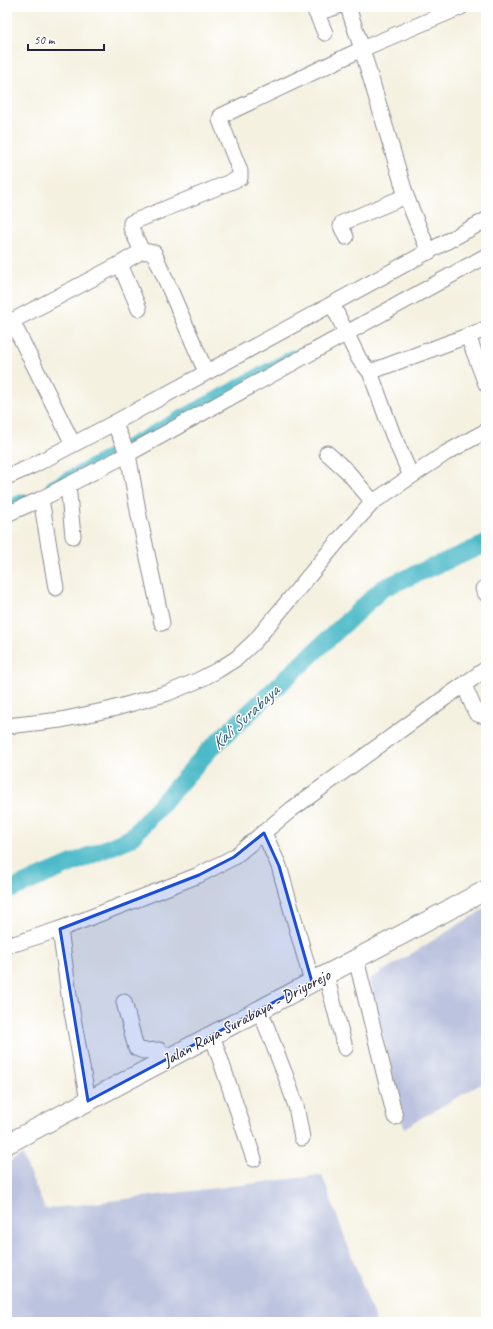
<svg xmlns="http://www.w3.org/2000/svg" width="493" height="1329" viewBox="0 0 493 1329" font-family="Caveat,sans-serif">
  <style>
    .industrial { fill: #bbc3de }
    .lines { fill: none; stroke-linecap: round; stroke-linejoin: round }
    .canal { stroke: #4cb9c8; stroke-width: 11 }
    .river { stroke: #4cb9c8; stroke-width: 18 }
    .minor-casing { stroke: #8c8a8e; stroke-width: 17 }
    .major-casing { stroke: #8c8a8e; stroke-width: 21 }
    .minor { stroke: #fff; stroke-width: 15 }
    .major { stroke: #fff; stroke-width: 19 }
    .marked { fill: #1d4ed8; fill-opacity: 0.2; stroke: #1d4ed8; stroke-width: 3; stroke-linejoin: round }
    .labels { text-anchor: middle; stroke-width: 3; stroke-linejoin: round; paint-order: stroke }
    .street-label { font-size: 17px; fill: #22223b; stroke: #fff }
    .water-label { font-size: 18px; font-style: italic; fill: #335e73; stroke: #fff }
  </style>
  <rect width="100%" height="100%" fill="#fff"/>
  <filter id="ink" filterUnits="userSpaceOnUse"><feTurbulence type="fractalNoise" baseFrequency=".025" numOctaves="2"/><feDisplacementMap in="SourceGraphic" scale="8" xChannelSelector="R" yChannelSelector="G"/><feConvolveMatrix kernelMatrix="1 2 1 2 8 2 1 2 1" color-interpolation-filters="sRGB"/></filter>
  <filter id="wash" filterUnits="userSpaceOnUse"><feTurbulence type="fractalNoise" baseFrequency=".012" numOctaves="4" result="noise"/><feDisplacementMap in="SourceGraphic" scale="16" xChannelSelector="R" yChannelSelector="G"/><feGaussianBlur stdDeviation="0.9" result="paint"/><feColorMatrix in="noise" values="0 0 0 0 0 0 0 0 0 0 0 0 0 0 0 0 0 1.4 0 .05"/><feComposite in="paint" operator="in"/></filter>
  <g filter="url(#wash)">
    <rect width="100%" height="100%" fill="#f5f1e1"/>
    <g class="industrial">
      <path d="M486 908V1081L404 1128 370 979Z"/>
      <path d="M22 1155 45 1209 322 1175 376 1322H7V1163Z"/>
    </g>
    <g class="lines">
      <g class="canal">
        <path d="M51 486 293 355"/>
        <path d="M7 506 23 499"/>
      </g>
      <path class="river" d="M7 891 131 838 210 749 383 588 486 544"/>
    </g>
  </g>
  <g filter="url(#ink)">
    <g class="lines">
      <g class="minor-casing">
        <g id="minor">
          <path d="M314 7 325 33"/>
          <path d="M348 7 362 49 406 196 429 252"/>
          <path d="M316 13 336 7"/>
          <path d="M346 237 341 226 342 223 406 196"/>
          <path d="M142 251 131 228V223L133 222 240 178V171L220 120 221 116 362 49 461 7"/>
          <path d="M120 264 139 309"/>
          <path d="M332 304 359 359 370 372 486 329"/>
          <path d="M468 336 486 384"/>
          <path d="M370 372 393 435 411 476"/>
          <path d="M114 423 128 454 139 516 162 623"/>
          <path d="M73 444 12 321 120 264 142 251 154 253 206 372"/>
          <path d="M327 453 347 471 373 502"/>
          <path d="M7 477 32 466 114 423 486 220"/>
          <path d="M68 485 73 536"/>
          <path d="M41 499 56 588"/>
          <path d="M7 514 41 499 128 454 486 256"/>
          <path d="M483 589 486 594"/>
          <path d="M464 685 476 713 480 715 486 713"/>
          <path d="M7 726 61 720 112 709 168 693 199 680 218 670 237 658 255 641 338 541 373 502 446 453 486 431"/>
          <path d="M264 833 279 866 312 982"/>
          <path d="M60 929 69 995 88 1101"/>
          <path d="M7 945 17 943 60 929 89 918 199 875 234 857 292 809 442 700 486 669"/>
          <path d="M356 959 395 1117"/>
          <path d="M326 975 345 1048"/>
          <path d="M124 1002 136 1048 143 1051 159 1050 166 1059"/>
          <path d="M260 1010 286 1077 296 1106 302 1138"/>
          <path d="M212 1035 254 1159"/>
        </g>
      </g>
      <g class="major-casing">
        <path id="major" d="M7 1144 486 890"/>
      </g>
      <use href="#minor" class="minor"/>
      <use href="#major" class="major"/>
    </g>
  </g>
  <path class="marked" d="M264 833 279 866 312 982 88 1101 60 929 199 875 234 857Z"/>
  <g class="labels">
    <g class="street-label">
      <text transform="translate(246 1017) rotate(-28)" y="6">Jalan Raya Surabaya - Driyorejo</text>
    </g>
    <g class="water-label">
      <text transform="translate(245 717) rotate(-43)" y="6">Kali Surabaya</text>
    </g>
  </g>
  <rect width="493" height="1329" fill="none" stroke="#fff" stroke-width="24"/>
  <path d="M28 44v6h76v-6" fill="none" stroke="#22223b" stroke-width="2"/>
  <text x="34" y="44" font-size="12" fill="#22223b" stroke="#ffffff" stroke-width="3" paint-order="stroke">50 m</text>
</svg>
